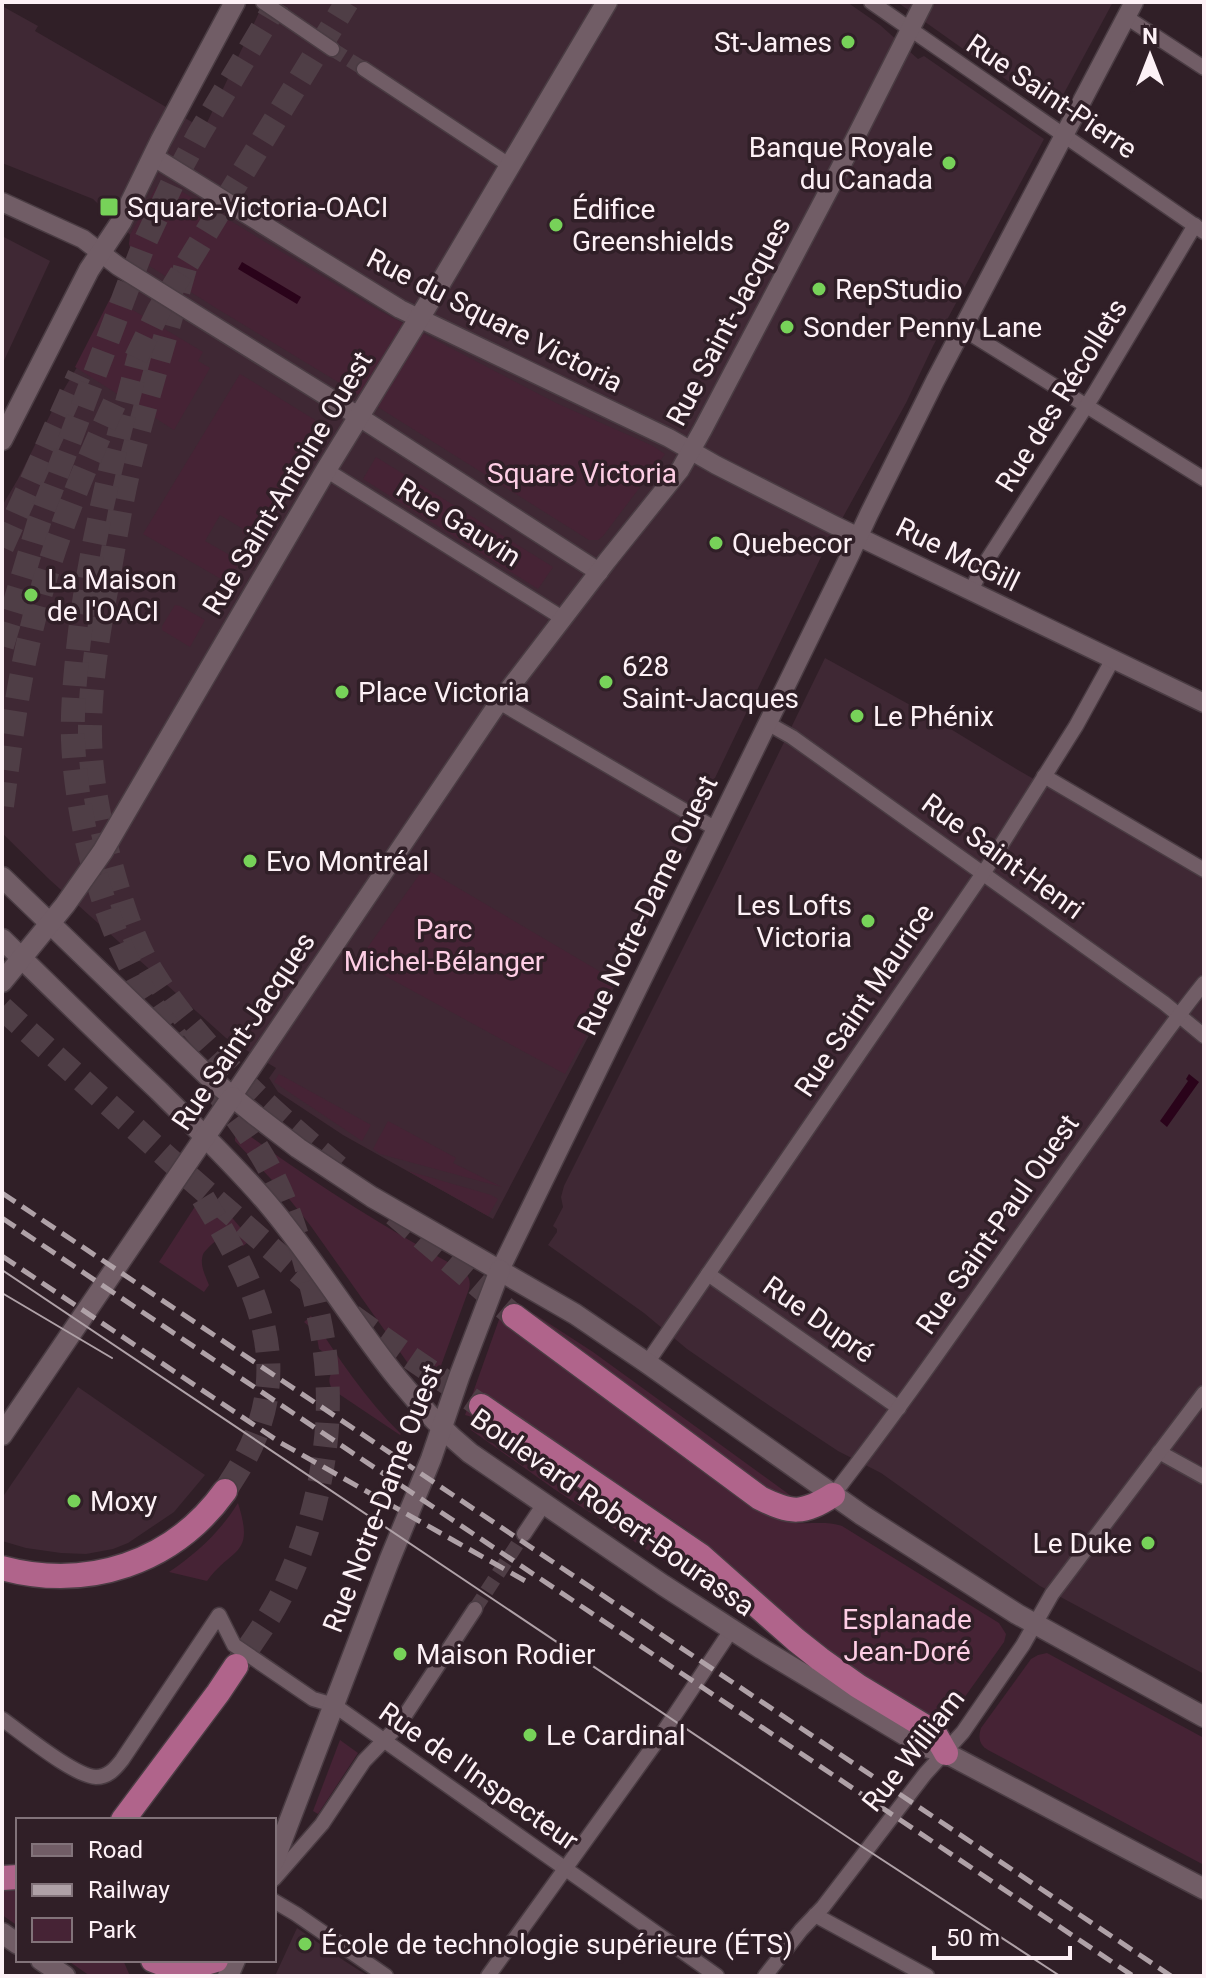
<svg xmlns="http://www.w3.org/2000/svg" width="1206" height="1978" viewBox="0 0 1206 1978" font-family="Roboto,sans-serif">
  <style>
    .built { fill: #3f2834 }
    .green { fill: #462335 }
    .water { fill: #2a031a }
    .lines { fill: none; stroke-linecap: round; stroke-linejoin: round }
    .minor-tunnel { stroke: #4f3e46; stroke-width: 14; stroke-dasharray: 14 7; stroke-linecap: butt }
    .trunk-tunnel { stroke: #4f3e46; stroke-width: 24; stroke-dasharray: 24 12; stroke-linecap: butt }
    .minor-casing { stroke: #4a3c43; stroke-width: 17 }
    .tertiary-casing { stroke: #4a3c43; stroke-width: 21 }
    .secondary-casing { stroke: #4a3c43; stroke-width: 23 }
    .trunk-casing { stroke: #4a3c43; stroke-width: 27 }
    .minor { stroke: #715d66; stroke-width: 14 }
    .tertiary { stroke: #715d66; stroke-width: 18 }
    .secondary { stroke: #715d66; stroke-width: 20 }
    .trunk { stroke: #b0648b; stroke-width: 24 }
    .tram { stroke: #afa1a7; stroke-width: 2 }
    .rail { stroke: #afa1a7; stroke-width: 5; stroke-dasharray: 16 8; stroke-linecap: butt }
    .poi-dot { fill: #77d259; stroke: #301f27; stroke-width: 3 }
    .labels { text-anchor: middle; stroke-width: 7; stroke-linejoin: round; paint-order: stroke }
    .poi-label { font-size: 28px; fill: #fdf1f6; stroke: #301f27; text-anchor: start }
    .street-label { font-size: 28px; fill: #fdf1f6; stroke: #301f27 }
    .park-label { font-size: 28px; fill: #fecee5; stroke: #301f27 }
  </style>
  <rect width="100%" height="100%" fill="#301f27"/>
  <g class="built">
    <path d="M264 2H847L880 25 918 59 924 56 1044 139 933 346 906 403 822 555 703 803 690 836 688 846 493 1219 343 1135 278 1092 269 1078 276 1068 226 1038 50 880 2 833V506L18 479 57 401 146 250 93 199 2 163V6L38 26 35 31 204 129Z"/>
    <path d="M897 2H1113L1055 110 1011 83Z"/>
    <path d="M2 236 50 261 2 365Z"/>
    <path d="M825 658 921 711 1018 770 1204 877V1674L1040 1586 881 1473 838 1451 770 1406 687 1349 644 1313 548 1245 557 1232V1229L553 1226 563 1207 561 1197 564 1186 716 882Z"/>
    <path d="M78 1387 205 1475 174 1512 128 1543 113 1549 86 1554 61 1553 26 1548 2 1541V1498Z"/>
    <path d="M297 1928 343 1960 368 1976H275Z"/>
  </g>
  <g class="green">
    <path d="M166 182 378 310 556 403 651 445 665 454 603 536 598 540H589L351 390 216 308 132 255 129 244 130 235 156 187Z"/>
    <path d="M111 297 203 352 198 361 210 368 174 430 75 367Z"/>
    <path d="M240 374 315 420 318 428 253 539 242 533 243 529 220 515 205 541 240 561 228 583 143 534Z"/>
    <path d="M376 457 553 567 538 589 363 479Z"/>
    <path d="M175 605 180 606 205 620 190 647 162 630V626Z"/>
    <path d="M424 868 616 981 565 1074 358 961Z"/>
    <path d="M279 1074 371 1125 362 1141 274 1082Z"/>
    <path d="M388 1121 456 1158 453 1163 502 1187 380 1154 373 1149Z"/>
    <path d="M239 1131H243C313 1183 385 1228 462 1270 469 1275 471 1281 469 1289L439 1371 433 1377 423 1379 412 1369 310 1225 286 1195 235 1141V1138Z"/>
    <path d="M408 1171 491 1195 498 1199 488 1216Z"/>
    <path d="M201 1201 213 1204 225 1215 228 1213 251 1240 243 1246C229 1237 220 1235 208 1248 204 1253 203 1252 202 1259 201 1268 206 1277 209 1285L204 1292 159 1262 196 1205Z"/>
    <path d="M520 1308 536 1315 593 1352 794 1498 779 1494 765 1487Z"/>
    <path d="M501 1314 512 1318 508 1325 754 1508C768 1515 782 1521 797 1523 813 1524 827 1521 842 1526L999 1623 1006 1634 1004 1642 952 1715 941 1722 932 1719 861 1676 830 1654 686 1529 490 1397 488 1396 472 1417 465 1415Z"/>
    <path d="M311 1316C338 1357 365 1399 401 1434L400 1435 333 1390C325 1379 332 1372 338 1362L319 1349 316 1332 304 1322Z"/>
    <path d="M469 1425 523 1466 528 1459 683 1563 728 1596 725 1601 554 1489 471 1430Z"/>
    <path d="M238 1503C255 1557 233 1546 207 1581L169 1572C197 1553 220 1532 238 1503Z"/>
    <path d="M1047 1653 1204 1738V1865L988 1750C979 1745 978 1737 981 1728L1031 1659 1038 1655Z"/>
    <path d="M340 1740 358 1753 318 1814 313 1811Z"/>
    <path d="M18 1890V1926L2 1915V1891Z"/>
    <path d="M67 1960H123L130 1976H90Z"/>
  </g>
  <g class="water">
    <path d="M242 262 301 297 297 304 238 269Z"/>
    <path d="M1189 1074 1199 1082 1167 1127 1160 1121 1188 1081 1186 1079Z"/>
  </g>
  <g class="lines">
    <g class="minor-tunnel">
      <path d="M332 49 364 69"/>
      <path d="M475 1609 524 1534"/>
    </g>
    <g class="trunk-tunnel">
      <path d="M185 268C169 325 152 381 137 438 124 484 116 533 108 580 99 628 91 676 90 725 89 778 102 835 117 886 126 916 137 948 154 975 200 1048 273 1112 338 1167"/>
      <path d="M142 345C116 445 89 545 78 649 75 679 72 710 73 740 76 820 103 921 143 990 154 1008 166 1024 178 1040"/>
      <path d="M136 358 159 310 347 2"/>
      <path d="M2 547 79 375"/>
      <path d="M2 646 39 522 144 244 172 184 199 134 278 2"/>
      <path d="M2 806C10 747 17 688 31 631 50 551 80 476 115 402"/>
      <path d="M2 1008 191 1179 311 1283"/>
      <path d="M215 1089C234 1115 255 1141 270 1170 287 1202 298 1237 308 1273 317 1306 325 1340 327 1375 332 1444 316 1520 287 1583 274 1613 254 1639 236 1666"/>
      <path d="M203 1198C248 1273 291 1347 255 1437 248 1456 236 1473 225 1491"/>
      <path d="M394 1214 514 1316"/>
      <path d="M352 1316 408 1356 481 1406"/>
    </g>
    <g class="minor-casing">
      <g id="minor">
        <path d="M263 2 332 49"/>
        <path d="M871 2 1204 232"/>
        <path d="M1126 17 1204 68"/>
        <path d="M364 69 509 165"/>
        <path d="M963 329 1204 479"/>
        <path d="M326 470 564 619"/>
        <path d="M971 591 982 568 1094 394 1195 225"/>
        <path d="M499 702 716 829"/>
        <path d="M767 723 792 737 1164 1003 1204 1036"/>
        <path d="M1044 776 1204 870"/>
        <path d="M708 1274 899 1408"/>
        <path d="M647 1363 988 866 1076 726 1113 659"/>
        <path d="M1159 1452 1204 1477"/>
        <path d="M833 1495C930 1370 1017 1238 1110 1110 1141 1067 1171 1024 1204 983"/>
        <path d="M524 1534 544 1504"/>
        <path d="M2 1719C22 1733 74 1776 96 1777 108 1777 115 1769 122 1760L219 1615 234 1645 313 1699 334 1705 717 1976"/>
        <path d="M274 1879 322 1824 364 1761 398 1726 475 1609"/>
        <path d="M274 1901 296 1914 386 1976"/>
        <path d="M815 1915 927 1976"/>
        <path d="M488 1976 662 1734 732 1629"/>
        <path d="M765 1976 801 1930 823 1907 925 1774 963 1732 1023 1645 1052 1594 1204 1393"/>
      </g>
    </g>
    <g class="tertiary-casing">
      <g id="tertiary">
        <path d="M154 157 400 309 669 438 716 465 834 525 1204 703"/>
        <path d="M2 202 83 239 118 266 333 400 599 572"/>
        <path d="M232 1097 499 702 607 561 680 470 703 429 831 186 924 2"/>
        <path d="M500 1270 850 555 869 514 935 381 1134 2"/>
      </g>
    </g>
    <g class="secondary-casing">
      <g id="secondary">
        <path d="M2 440 89 270 121 222 161 140 235 2"/>
        <path d="M2 877 211 1079 255 1115 298 1148 372 1197 575 1314 647 1363 862 1515 1017 1614 1204 1717"/>
        <path d="M2 939C54 990 106 1041 159 1091 196 1128 234 1164 268 1204 338 1287 385 1383 470 1453L663 1585 762 1649 923 1746 946 1753 1204 1889"/>
        <path d="M2 982 65 905 103 851 326 470 431 299 607 2"/>
        <path d="M2 1435 232 1097"/>
        <path d="M274 1861 389 1561 431 1459 459 1377 500 1270"/>
        <path d="M2 1933 18 1944"/>
        <path d="M41 1960 65 1976"/>
        <path d="M228 1976 235 1960"/>
      </g>
    </g>
    <g class="trunk-casing">
      <g id="trunk">
        <path d="M514 1316 760 1498C792 1514 803 1514 833 1495"/>
        <path d="M481 1406 701 1556 796 1640 820 1659 858 1686 934 1732 946 1753"/>
        <path d="M2 1568C88 1591 173 1563 225 1491"/>
        <path d="M123 1820 218 1693 236 1666"/>
        <path d="M2 1878 18 1877"/>
        <path d="M153 1960C176 1970 193 1967 216 1960"/>
      </g>
    </g>
    <use href="#minor" class="minor"/>
    <use href="#tertiary" class="tertiary"/>
    <use href="#secondary" class="secondary"/>
    <use href="#trunk" class="trunk"/>
    <g class="tram">
      <path d="M2 1270 855 1842 1060 1976"/>
      <path d="M2 1293 112 1358"/>
    </g>
    <g class="rail">
      <path d="M2 1193 1171 1976"/>
      <path d="M2 1218 1133 1976"/>
      <path d="M2 1256 281 1443 529 1583"/>
    </g>
  </g>
  <g class="poi-dot">
    <circle cx="848" cy="42" r="8"/>
    <circle cx="949" cy="163" r="8"/>
    <rect x="99" y="197" width="20" height="20" rx="4"/>
    <circle cx="556" cy="225" r="8"/>
    <circle cx="819" cy="289" r="8"/>
    <circle cx="787" cy="327" r="8"/>
    <circle cx="716" cy="543" r="8"/>
    <circle cx="31" cy="595" r="8"/>
    <circle cx="606" cy="682" r="8"/>
    <circle cx="342" cy="692" r="8"/>
    <circle cx="857" cy="716" r="8"/>
    <circle cx="250" cy="861" r="8"/>
    <circle cx="868" cy="921" r="8"/>
    <circle cx="74" cy="1501" r="8"/>
    <circle cx="1148" cy="1543" r="8"/>
    <circle cx="400" cy="1654" r="8"/>
    <circle cx="530" cy="1735" r="8"/>
    <circle cx="305" cy="1944" r="8"/>
  </g>
  <g class="labels">
    <g class="poi-label">
      <text x="832" y="52" text-anchor="end">St-James</text>
      <text x="933" y="157" text-anchor="end">Banque Royale<tspan x="933" dy="32">du Canada</tspan></text>
      <text x="127" y="217">Square-Victoria-OACI</text>
      <text x="572" y="219">Édifice<tspan x="572" dy="32">Greenshields</tspan></text>
      <text x="835" y="299">RepStudio</text>
      <text x="803" y="337">Sonder Penny Lane</text>
      <text x="732" y="553">Quebecor</text>
      <text x="47" y="589">La Maison<tspan x="47" dy="32">de l'OACI</tspan></text>
      <text x="622" y="676">628<tspan x="622" dy="32">Saint-Jacques</tspan></text>
      <text x="358" y="702">Place Victoria</text>
      <text x="873" y="726">Le Phénix</text>
      <text x="266" y="871">Evo Montréal</text>
      <text x="852" y="915" text-anchor="end">Les Lofts<tspan x="852" dy="32">Victoria</tspan></text>
      <text x="90" y="1511">Moxy</text>
      <text x="1132" y="1553" text-anchor="end">Le Duke</text>
      <text x="416" y="1664">Maison Rodier</text>
      <text x="546" y="1745">Le Cardinal</text>
      <text x="321" y="1954">École de technologie supérieure (ÉTS)</text>
    </g>
    <g class="street-label">
      <text transform="translate(1052 96) rotate(34)" y="10">Rue Saint-Pierre</text>
      <text transform="translate(495 320) rotate(27)" y="10">Rue du Square Victoria</text>
      <text transform="translate(728 321) rotate(-62)" y="10">Rue Saint-Jacques</text>
      <text transform="translate(1061 395) rotate(-58)" y="10">Rue des Récollets</text>
      <text transform="translate(287 483) rotate(-59)" y="10">Rue Saint-Antoine Ouest</text>
      <text transform="translate(459 522) rotate(32)" y="10">Rue Gauvin</text>
      <text transform="translate(958 554) rotate(26)" y="10">Rue McGill</text>
      <text transform="translate(1003 856) rotate(36)" y="10">Rue Saint-Henri</text>
      <text transform="translate(647 905) rotate(-64)" y="10">Rue Notre-Dame Ouest</text>
      <text transform="translate(864 1000) rotate(-56)" y="10">Rue Saint Maurice</text>
      <text transform="translate(243 1031) rotate(-56)" y="10">Rue Saint-Jacques</text>
      <text transform="translate(997 1224) rotate(-55)" y="10">Rue Saint-Paul Ouest</text>
      <text transform="translate(819 1319) rotate(35)" y="10">Rue Dupré</text>
      <text transform="translate(382 1498) rotate(-69)" y="10">Rue Notre-Dame Ouest</text>
      <text transform="translate(613 1512) rotate(35)" y="10">Boulevard Robert-Bourassa</text>
      <text transform="translate(913 1750) rotate(-52)" y="10">Rue William</text>
      <text transform="translate(479 1776) rotate(35)" y="10">Rue de l'Inspecteur</text>
    </g>
    <g class="park-label">
      <text x="582" y="483">Square Victoria</text>
      <text x="444" y="939">Parc<tspan x="444" dy="32">Michel-Bélanger</tspan></text>
      <text x="907" y="1629">Esplanade<tspan x="907" dy="32">Jean-Doré</tspan></text>
    </g>
  </g>
  <rect width="1206" height="1978" fill="none" stroke="#fdf1f6" stroke-width="8"/>
  <rect x="16" y="1818" width="260" height="144" fill="#301f27" stroke="#82737a" stroke-width="2"/>
  <rect x="32" y="1844" width="40" height="12" fill="#715d66" stroke="#82737a" stroke-width="2"/>
  <text x="88" y="1858" font-size="24" fill="#fdf1f6">Road</text>
  <rect x="32" y="1884" width="40" height="12" fill="#afa1a7" stroke="#82737a" stroke-width="2"/>
  <text x="88" y="1898" font-size="24" fill="#fdf1f6">Railway</text>
  <rect x="32" y="1918" width="40" height="24" fill="#462335" stroke="#82737a" stroke-width="2"/>
  <text x="88" y="1938" font-size="24" fill="#fdf1f6">Park</text>
  <g transform="translate(1150 56)" stroke="#301f27" stroke-width="6" paint-order="stroke">
  <path d="M0-6L14 30L0 20L-14 30Z" fill="#fdf1f6"/>
  <text y="-12" font-size="22" font-weight="bold" text-anchor="middle" fill="#fdf1f6">N</text>
  </g>
  <path d="M934 1946v12h136v-12" fill="none" stroke="#fdf1f6" stroke-width="4"/>
  <text x="946" y="1946" font-size="24" fill="#fdf1f6" stroke="#301f27" stroke-width="6" paint-order="stroke">50 m</text>
</svg>
